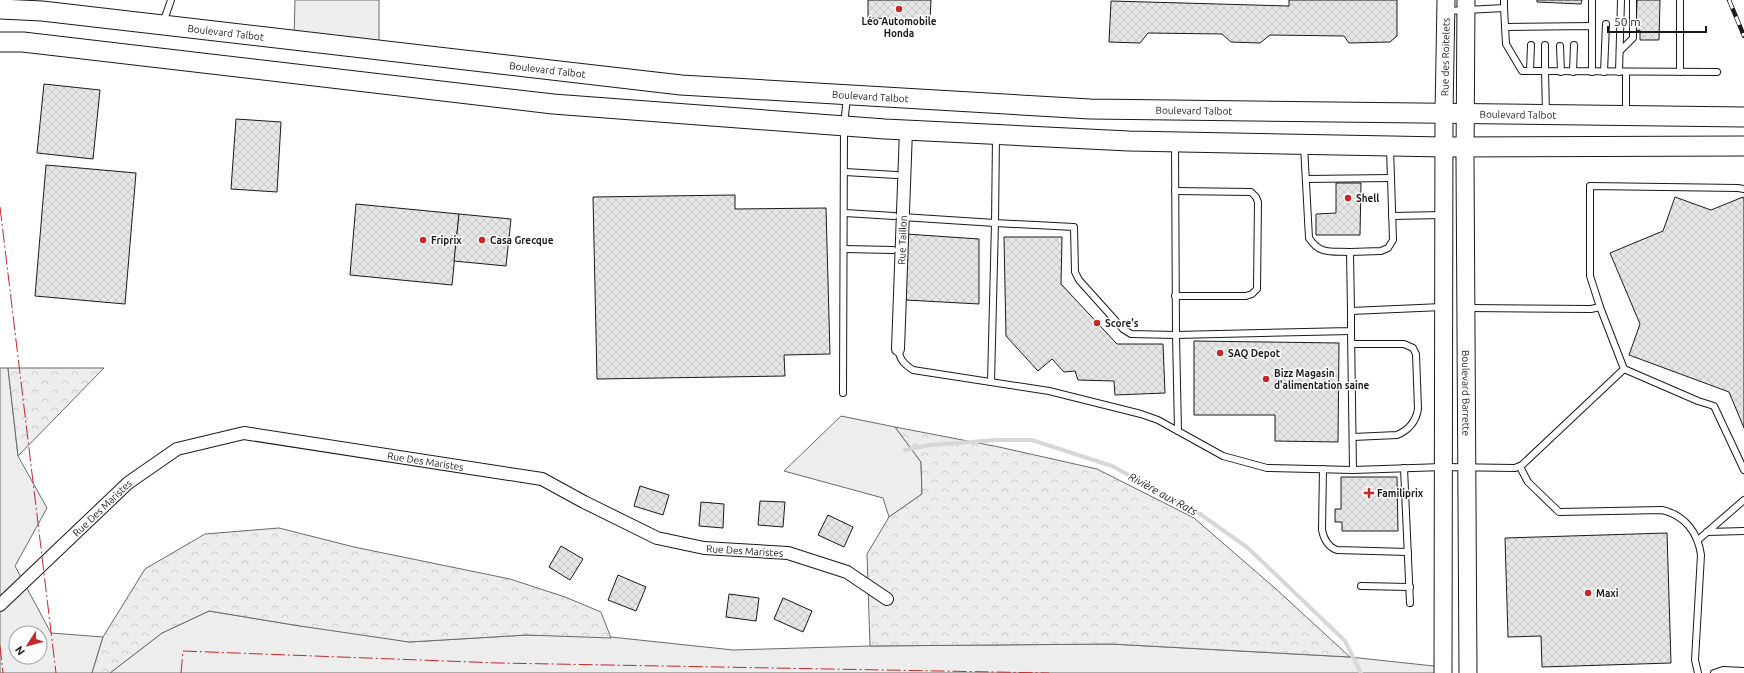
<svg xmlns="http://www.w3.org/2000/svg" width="1744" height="673" viewBox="0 0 1744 673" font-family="Ubuntu,sans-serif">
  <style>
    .built { fill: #ededed; stroke: #6a6a6a; fill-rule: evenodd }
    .forest { fill: url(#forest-crowns); stroke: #6a6a6a }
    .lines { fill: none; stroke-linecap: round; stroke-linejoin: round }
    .stream { stroke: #d7d7d7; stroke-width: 4 }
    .building { fill: url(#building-cross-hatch); stroke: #1a1a1a }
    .lane-casing { stroke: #1a1a1a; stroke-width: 8 }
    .street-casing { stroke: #1a1a1a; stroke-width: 14 }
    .secondary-casing { stroke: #1a1a1a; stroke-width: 19 }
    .primary-casing { stroke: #1a1a1a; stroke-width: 21 }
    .lane { stroke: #fff; stroke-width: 6 }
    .street { stroke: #fff; stroke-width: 12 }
    .secondary { stroke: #fff; stroke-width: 17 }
    .primary { stroke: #fff; stroke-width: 19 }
    .rail-casing { stroke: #1a1a1a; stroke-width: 4.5 }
    .rail { stroke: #fff; stroke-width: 3; stroke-dasharray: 9; stroke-linecap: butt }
    .power { stroke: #c62828; stroke-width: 1; stroke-dasharray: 14 3 2 3; stroke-linecap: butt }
    .poi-dot { fill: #c62828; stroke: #fff; stroke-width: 1.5 }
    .labels { text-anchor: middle; stroke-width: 3; stroke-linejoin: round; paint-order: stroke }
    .poi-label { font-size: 10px; font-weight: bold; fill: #1a1a1a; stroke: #fff; text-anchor: start }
    .street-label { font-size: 10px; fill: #1a1a1a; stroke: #fff }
    .water-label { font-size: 11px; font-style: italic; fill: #1a1a1a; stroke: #fff }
  </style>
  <defs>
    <pattern id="forest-crowns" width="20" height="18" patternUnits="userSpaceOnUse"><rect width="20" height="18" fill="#ededed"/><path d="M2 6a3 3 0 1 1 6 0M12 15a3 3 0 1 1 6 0" fill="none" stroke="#cbcbcb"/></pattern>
    <pattern id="building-cross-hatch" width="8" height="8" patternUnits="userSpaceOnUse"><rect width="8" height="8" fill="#e6e6e6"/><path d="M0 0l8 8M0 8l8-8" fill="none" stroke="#c5c5c5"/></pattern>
  </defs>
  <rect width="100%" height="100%" fill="#fff"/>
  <g class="built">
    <path d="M295 0H379V51L294 39Z"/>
    <path d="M0 368H8L18 456 47 508 15 566 51 633 103 637 92 673H0ZM16 633H40V657H16Z"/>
    <path d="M841 416 895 427 921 462 922 494 889 517 883 498 784 471Z"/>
    <path d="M209 611 300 626 358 633 409 642 527 635 611 637 733 650 870 646 1111 644 1350 657 1443 667V673H110L162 633Z"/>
  </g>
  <g class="forest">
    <path d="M8 368H104L18 456Z"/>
    <path d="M895 427 999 447 1097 469 1194 518 1276 589 1350 657 1111 644 870 646 867 554 889 517 922 494 921 462Z"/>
    <path d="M279 528 354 547 510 579 565 597 601 612 611 638 527 635 409 642 300 626 209 611 162 633 110 673H92L103 637 145 569 205 534Z"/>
  </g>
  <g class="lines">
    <path class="stream" d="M905 450 930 445 997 440H1032L1112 466 1200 514 1248 548 1345 641 1361 673"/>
  </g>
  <g class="building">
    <path d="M868 0H931L930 20 868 18Z"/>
    <path d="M1289 0H1397V36L1390 42 1349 43 1344 36 1270 35 1260 43 1231 42 1222 34 1148 33 1140 43 1109 42 1111 1 1289 6Z"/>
    <path d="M1537 0H1582L1581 4 1537 2Z"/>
    <path d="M1637 0H1660L1659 40H1640V30L1636 31Z"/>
    <path d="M44 84 100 90 93 159 37 153Z"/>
    <path d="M236 119 281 122 277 192 231 189Z"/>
    <path d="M46 165 136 173 125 304 35 296Z"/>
    <path d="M1336 183H1361L1360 235H1316V214L1336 213Z"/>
    <path d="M735 195V209L826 208 830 354 784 355 785 376 597 379 593 197Z"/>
    <path d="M1675 197 1711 210 1743 197 1744 199V428L1729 392 1629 355 1640 324 1610 253 1663 231Z"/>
    <path d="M356 204 459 214 452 285 350 275Z"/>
    <path d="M459 214 511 219 506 266 454 261Z"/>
    <path d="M906 234 979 239V304L906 300Z"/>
    <path d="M1004 237H1062L1061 284 1117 344H1163L1165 393 1115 395 1114 381 1078 380 1075 371 1064 372 1052 359 1038 371 1006 336Z"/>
    <path d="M1194 341 1339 343 1338 442 1275 441V415H1194Z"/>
    <path d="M1341 477H1397L1398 531H1342V522H1335V509H1341Z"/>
    <path d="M640 486 669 495 663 515 634 506Z"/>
    <path d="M760 501 785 502 783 527 758 525Z"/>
    <path d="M701 502 724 504 723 528 699 526Z"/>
    <path d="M828 515 853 527 844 547 818 535Z"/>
    <path d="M1667 533 1671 663 1542 667 1541 636 1508 637 1505 538Z"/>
    <path d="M561 546 583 559 570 580 549 567Z"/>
    <path d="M618 575 646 587 636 611 608 600Z"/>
    <path d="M729 594 759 598 756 621 726 617Z"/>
    <path d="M783 598 812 611 803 632 774 619Z"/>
  </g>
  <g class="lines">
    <g class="lane-casing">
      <g id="lane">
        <path d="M1680 0V72"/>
        <path d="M1504 8 1506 44 1522 71H1545L1546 113"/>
        <path d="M1447 11 1504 8V0"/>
        <path d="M163 23 171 0"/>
        <path d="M1592 26V0"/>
        <path d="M1505 27 1592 26V72"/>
        <path d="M1545 45V71L1717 72"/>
        <path d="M1560 46 1561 72"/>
        <path d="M1620 51 1633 38V0"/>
        <path d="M1530 71 1531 45"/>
        <path d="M1573 72 1574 45"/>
        <path d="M1604 72 1606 24"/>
        <path d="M1619 72 1621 0"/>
        <path d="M1626 72V114"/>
        <path d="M996 136 995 223 1074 227 1075 272 1079 280 1123 329 1131 334 1176 335 1178 431"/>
        <path d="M1175 145 1176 335 1351 331V311L1442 307"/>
        <path d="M1304 146 1309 238C1320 255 1331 251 1350 252"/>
        <path d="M845 172 896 175"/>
        <path d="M1306 179 1391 178"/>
        <path d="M1175 191 1251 192 1256 197 1258 202 1257 289 1252 294 1246 296H1175"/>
        <path d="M845 213 894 216"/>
        <path d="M1392 216 1443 215"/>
        <path d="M902 217 995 223 991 382"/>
        <path d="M844 249 893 250"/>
        <path d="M1600 307 1590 276V186L1738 188 1744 189"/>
        <path d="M1351 311 1350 252 1381 251 1388 248 1393 240 1390 148"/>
        <path d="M1351 331 1353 470 1443 467 1515 468 1522 465 1624 369 1600 307 1591 309 1467 308"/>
        <path d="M1352 344H1404L1413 348 1416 354 1418 409C1416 421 1409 430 1397 435L1353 437"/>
        <path d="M898 349C900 360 904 364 913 370L1049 391 1141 414 1158 420 1223 456 1267 468 1353 470"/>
        <path d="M1624 369 1698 401 1714 406 1744 470"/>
        <path d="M843 393 844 126 847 96"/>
        <path d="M1520 467 1528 482 1559 512 1662 510C1685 515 1698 533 1701 555L1695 660 1698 673"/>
        <path d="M1404 468 1410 603"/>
        <path d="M1323 469 1322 530C1324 540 1328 547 1337 550L1408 552"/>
        <path d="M1707 532 1744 531"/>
        <path d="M1698 540 1744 500"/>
        <path d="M1361 586 1410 587"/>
        <path d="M1714 673 1723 670 1744 671"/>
      </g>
    </g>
    <g class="street-casing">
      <g id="street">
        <path id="s1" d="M898 349 906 130"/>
        <path id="s2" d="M0 605 128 483 177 449 244 433 542 479 584 502 657 538 704 548 788 553 847 572 887 599"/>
      </g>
    </g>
    <g class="secondary-casing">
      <g id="secondary">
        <path id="s3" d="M1466 0 1465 159 1468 673"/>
        <path id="s4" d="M1443 673 1444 114 1446 0"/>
      </g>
    </g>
    <g class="primary-casing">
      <g id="primary">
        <path id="s5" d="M0 9 42 11 681 85 1090 109 1744 117"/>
        <path d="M0 42H23L553 104 885 129 1129 141 1445 147 1744 146"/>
      </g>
    </g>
    <use href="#lane" class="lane"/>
    <use href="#street" class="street"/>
    <use href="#secondary" class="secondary"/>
    <use href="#primary" class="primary"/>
    <g class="rail-casing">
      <path id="rail" d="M1729 0 1744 36"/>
    </g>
    <use href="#rail" class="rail"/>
    <g class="power">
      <path d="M0 207 56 673"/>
      <path d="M0 646 3 673"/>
      <path d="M181 673 183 651 498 663 1049 673"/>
    </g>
  </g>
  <g class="poi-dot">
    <circle cx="899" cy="9" r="4"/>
    <circle cx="1348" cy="198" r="4"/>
    <circle cx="423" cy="240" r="4"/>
    <circle cx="482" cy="240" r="4"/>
    <circle cx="1097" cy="323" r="4"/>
    <circle cx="1220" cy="353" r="4"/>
    <circle cx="1266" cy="379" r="4"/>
    <path d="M1367 487h4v4h4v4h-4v4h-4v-4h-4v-4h4z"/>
    <circle cx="1588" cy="593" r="4"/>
  </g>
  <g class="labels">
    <g class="poi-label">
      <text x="899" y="25" text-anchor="middle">Léo Automobile<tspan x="899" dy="12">Honda</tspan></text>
      <text x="1356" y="202">Shell</text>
      <text x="431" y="244">Friprix</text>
      <text x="490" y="244">Casa Grecque</text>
      <text x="1105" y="327">Score's</text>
      <text x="1228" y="357">SAQ Depot</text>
      <text x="1274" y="377">Bizz Magasin<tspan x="1274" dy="12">d'alimentation saine</tspan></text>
      <text x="1377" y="497">Familiprix</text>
      <text x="1596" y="597">Maxi</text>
    </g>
    <g class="street-label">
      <text dy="4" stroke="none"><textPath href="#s5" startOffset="227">Boulevard Talbot</textPath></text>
      <text dy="4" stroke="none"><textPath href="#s4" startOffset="616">Rue des Roitelets</textPath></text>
      <text dy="4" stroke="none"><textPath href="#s5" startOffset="551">Boulevard Talbot</textPath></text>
      <text dy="4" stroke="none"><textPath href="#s5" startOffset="875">Boulevard Talbot</textPath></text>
      <text dy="4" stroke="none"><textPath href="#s5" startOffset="1199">Boulevard Talbot</textPath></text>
      <text dy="4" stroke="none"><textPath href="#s5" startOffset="1523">Boulevard Talbot</textPath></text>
      <text dy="4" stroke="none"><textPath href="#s1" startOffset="109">Rue Taillon</textPath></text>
      <text dy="4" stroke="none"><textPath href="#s3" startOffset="393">Boulevard Barrette</textPath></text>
      <text dy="4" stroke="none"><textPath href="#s2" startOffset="489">Rue Des Maristes</textPath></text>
      <text dy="4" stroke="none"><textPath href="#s2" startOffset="141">Rue Des Maristes</textPath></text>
      <text dy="4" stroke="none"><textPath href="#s2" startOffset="825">Rue Des Maristes</textPath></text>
    </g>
    <g class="water-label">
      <text transform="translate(1163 494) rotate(29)" y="4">Rivière aux Rats</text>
    </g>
  </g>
  <g transform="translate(28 645) rotate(234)"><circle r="19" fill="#ffffff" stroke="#a3a3a3"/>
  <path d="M0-3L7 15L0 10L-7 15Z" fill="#c62828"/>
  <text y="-6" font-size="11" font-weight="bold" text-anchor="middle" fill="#1a1a1a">N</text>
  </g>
  <path d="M1608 26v6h98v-6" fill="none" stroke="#1a1a1a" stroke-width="2"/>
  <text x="1614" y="26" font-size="12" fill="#1a1a1a" stroke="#ffffff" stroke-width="3" paint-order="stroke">50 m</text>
</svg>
